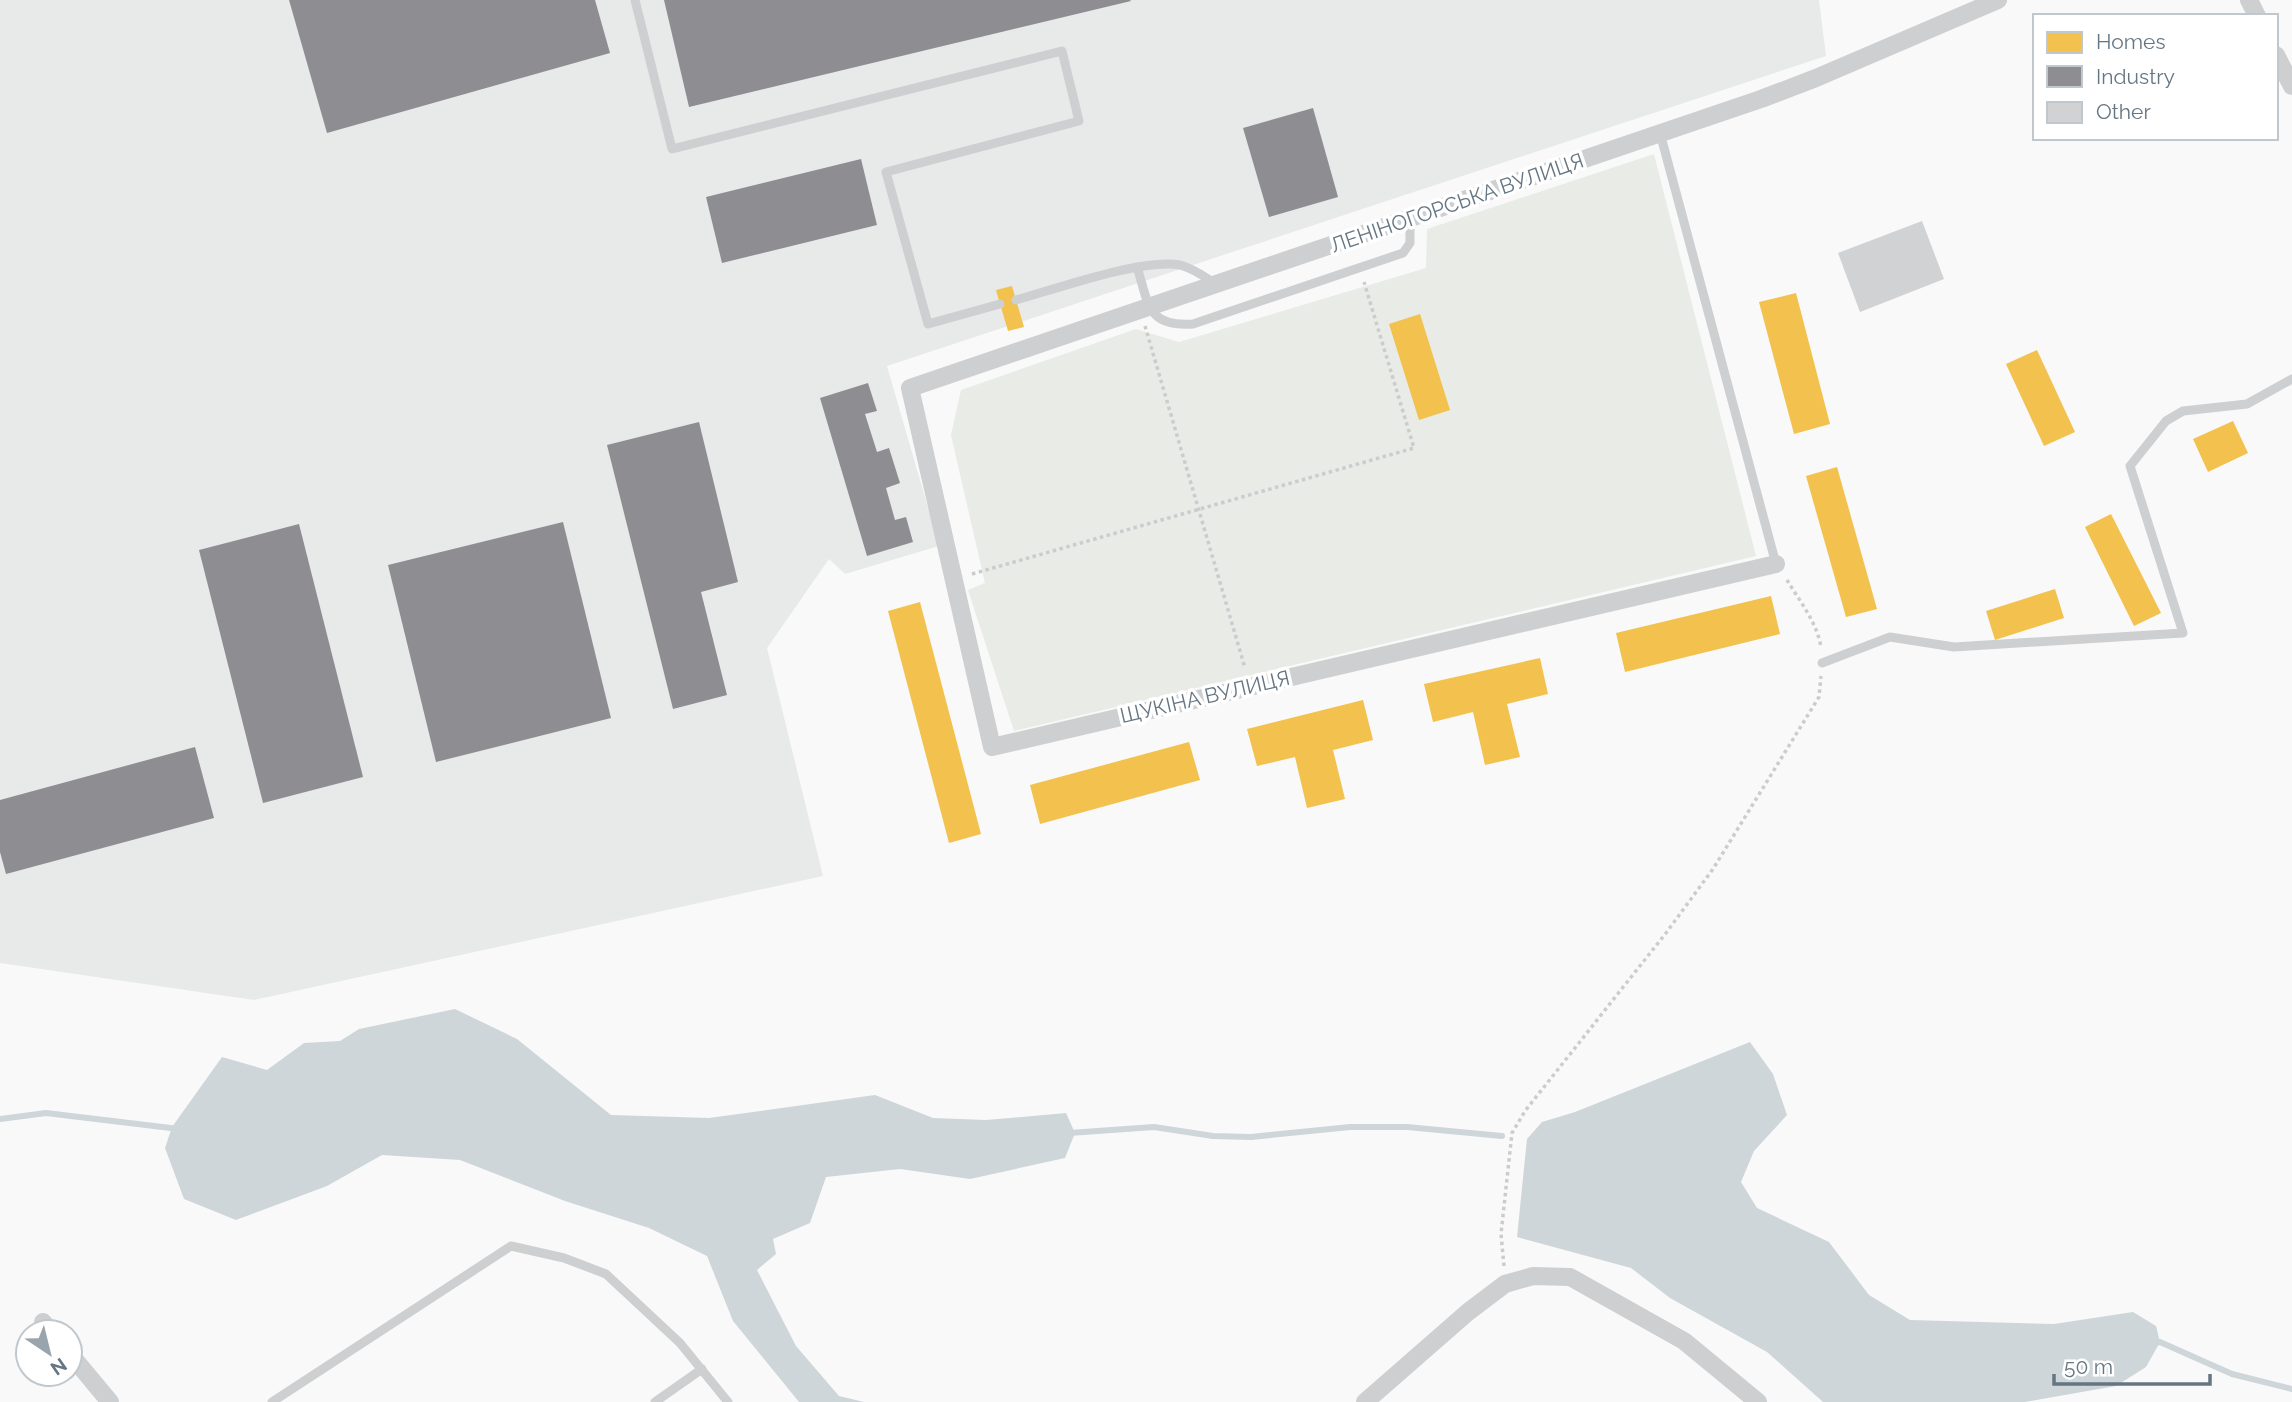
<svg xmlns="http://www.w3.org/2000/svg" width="2292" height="1402" viewBox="0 0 2292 1402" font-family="Raleway,sans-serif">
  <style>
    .built { fill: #e8e9e9 }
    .green { fill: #e8ebe6 }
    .water { fill: #ced6d9 }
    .homes { fill: #f2c14e }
    .industry { fill: #8d8d92 }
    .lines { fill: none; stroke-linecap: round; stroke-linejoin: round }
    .stream { stroke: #ced6d9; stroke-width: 6 }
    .building { fill: #d0d2d3 }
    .path { stroke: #cbcccd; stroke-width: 3.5; stroke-dasharray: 3.5 3.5; stroke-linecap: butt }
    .lane { stroke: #cecfd0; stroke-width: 9 }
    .street { stroke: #cecfd0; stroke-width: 18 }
    .labels { text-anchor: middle; stroke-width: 7; stroke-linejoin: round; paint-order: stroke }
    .street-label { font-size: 21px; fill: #657683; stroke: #fff }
  </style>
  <rect width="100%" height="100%" fill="#f9f9f9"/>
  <path class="built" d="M0 0H1819L1826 56 887 366 939 546 845 574 829 559 767 648 823 876 254 1000 0 963Z"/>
  <path class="green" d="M1654 154 1756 556 1014 731 968 590 985 583 951 435 961 390 1136 329 1179 342 1426 268 1427 229Z"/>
  <g class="water">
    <path d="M455 1009 517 1039 611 1115 709 1118 875 1095 933 1118 986 1120 1066 1113 1075 1133 1065 1158 970 1179 900 1169 826 1177 810 1223 773 1239 776 1254 757 1270 796 1346 839 1396 864 1402H799L733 1321 707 1256 649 1228 565 1201 460 1160 382 1155 327 1186 236 1220 184 1199 165 1148 172 1127 222 1057 267 1070 304 1043 340 1041 359 1029Z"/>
    <path d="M1750 1042 1773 1074 1787 1115 1754 1151 1741 1182 1757 1208 1829 1242 1869 1295 1910 1320 2054 1324 2133 1312 2156 1326 2160 1342 2146 1367 2116 1386 2025 1402H1823L1767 1352 1670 1298 1631 1268 1517 1237 1527 1139 1542 1122 1575 1112Z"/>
  </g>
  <g class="homes">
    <path d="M1012 286 1024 327 1008 331 996 290Z"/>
    <path d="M1796 293 1830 424 1794 434 1759 302Z"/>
    <path d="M1420 314 1450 410 1419 420 1389 324Z"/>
    <path d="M2037 350 2075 432 2044 446 2006 364Z"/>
    <path d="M2233 421 2248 453 2208 472 2193 439Z"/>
    <path d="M1837 467 1877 609 1846 617 1806 476Z"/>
    <path d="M2111 514 2161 613 2134 626 2085 527Z"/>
    <path d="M2055 589 2064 618 1995 640 1986 611Z"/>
    <path d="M1771 596 1780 634 1625 672 1616 633Z"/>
    <path d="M920 602 981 834 949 843 888 611Z"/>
    <path d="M1540 658 1548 694 1507 704 1520 757 1485 765 1473 712 1433 722 1424 684Z"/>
    <path d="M1363 700 1373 740 1333 750 1345 799 1307 808 1295 757 1257 766 1247 729Z"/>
    <path d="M1189 742 1200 780 1040 824 1030 785Z"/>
  </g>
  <g class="industry">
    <path d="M289 0H595L610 53 327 133Z"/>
    <path d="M664 0H1130L1131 1 689 107Z"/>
    <path d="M1313 108 1338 197 1269 217 1243 128Z"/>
    <path d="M861 159 877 225 722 263 706 197Z"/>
    <path d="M868 383 877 411 865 414 877 452 889 448 900 483 886 488 895 520 906 517 913 542 867 556 820 398Z"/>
    <path d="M699 422 738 582 701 592 727 695 673 709 607 445Z"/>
    <path d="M563 522 611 718 436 762 388 565Z"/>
    <path d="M299 524 363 777 263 803 199 550Z"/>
    <path d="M195 747 214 818 6 874 0 852V800Z"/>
  </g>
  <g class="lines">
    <g class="stream">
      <path d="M0 1119 46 1113 179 1129"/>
      <path d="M1069 1133 1154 1127 1213 1136 1251 1137 1350 1127H1407L1502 1136"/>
      <path d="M2152 1343 2160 1342 2232 1374 2292 1389"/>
    </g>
  </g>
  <path class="building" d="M1922 221 1944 279 1860 312 1838 253Z"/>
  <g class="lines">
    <g class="path">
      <path d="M1145 326 1245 668"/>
      <path d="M972 574 1414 448 1364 282"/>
      <path d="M1787 580C1799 600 1818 624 1821 648"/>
      <path d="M1504 1266 1501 1234 1512 1133 1525 1111 1666 933 1713 869 1819 697 1821 676"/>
    </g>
    <g class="lane">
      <path d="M635 0 672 149 1062 51 1079 121 886 172 928 324 1000 304"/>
      <path d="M1660 133 1776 564"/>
      <path d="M1137 267C1149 305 1147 327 1193 324L1403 253 1410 243V219"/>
      <path d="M1016 300C1056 289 1142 258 1180 265 1192 268 1204 276 1214 283"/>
      <path d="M1822 663 1890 637 1954 647 2183 633 2130 466 2166 421 2183 411 2247 404 2292 379"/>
      <path d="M272 1402 511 1246 564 1258 606 1274 680 1343 728 1402"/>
      <path d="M655 1402 702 1369"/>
    </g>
    <g class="street">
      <path d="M2249 0 2257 16"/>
      <path d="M2276 55 2292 86"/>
      <path d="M1776 564 992 747 910 388 1761 99 1816 78 1998 0"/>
      <path d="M43 1322 51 1332"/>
      <path d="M70 1354 110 1402"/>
      <path d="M1365 1402 1468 1312 1505 1284 1533 1276 1570 1277 1684 1341 1758 1402"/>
    </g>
  </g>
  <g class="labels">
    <g class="street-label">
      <text transform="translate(1457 203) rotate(-19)" y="7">ЛЕНІНОГОРСЬКА ВУЛИЦЯ</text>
      <text transform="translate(1205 697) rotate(-13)" y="7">ЩУКІНА ВУЛИЦЯ</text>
    </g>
  </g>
  <rect x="2033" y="14" width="245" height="126" fill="#ffffff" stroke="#c1c8cd" stroke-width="2"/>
  <rect x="2047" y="32" width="35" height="21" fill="#f2c14e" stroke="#c1c8cd" stroke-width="2"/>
  <text x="2096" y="49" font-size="21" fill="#657683">Homes</text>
  <rect x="2047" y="66" width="35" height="21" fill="#8d8d92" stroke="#c1c8cd" stroke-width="2"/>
  <text x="2096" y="84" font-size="21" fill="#657683">Industry</text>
  <rect x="2047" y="102" width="35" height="21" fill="#d0d2d3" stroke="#c1c8cd" stroke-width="2"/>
  <text x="2096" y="119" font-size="21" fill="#657683">Other</text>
  <g transform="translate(49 1353) rotate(145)"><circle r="33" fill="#ffffff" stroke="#c1c8cd" stroke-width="2"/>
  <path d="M0-5L12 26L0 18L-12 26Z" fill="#99a4ac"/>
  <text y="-10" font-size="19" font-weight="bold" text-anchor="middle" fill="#657683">N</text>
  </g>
  <path d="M2054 1374v10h156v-10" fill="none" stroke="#657683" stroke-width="3.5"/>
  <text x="2064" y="1374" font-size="21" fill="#657683" stroke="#ffffff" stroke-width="5" paint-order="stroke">50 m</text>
</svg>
